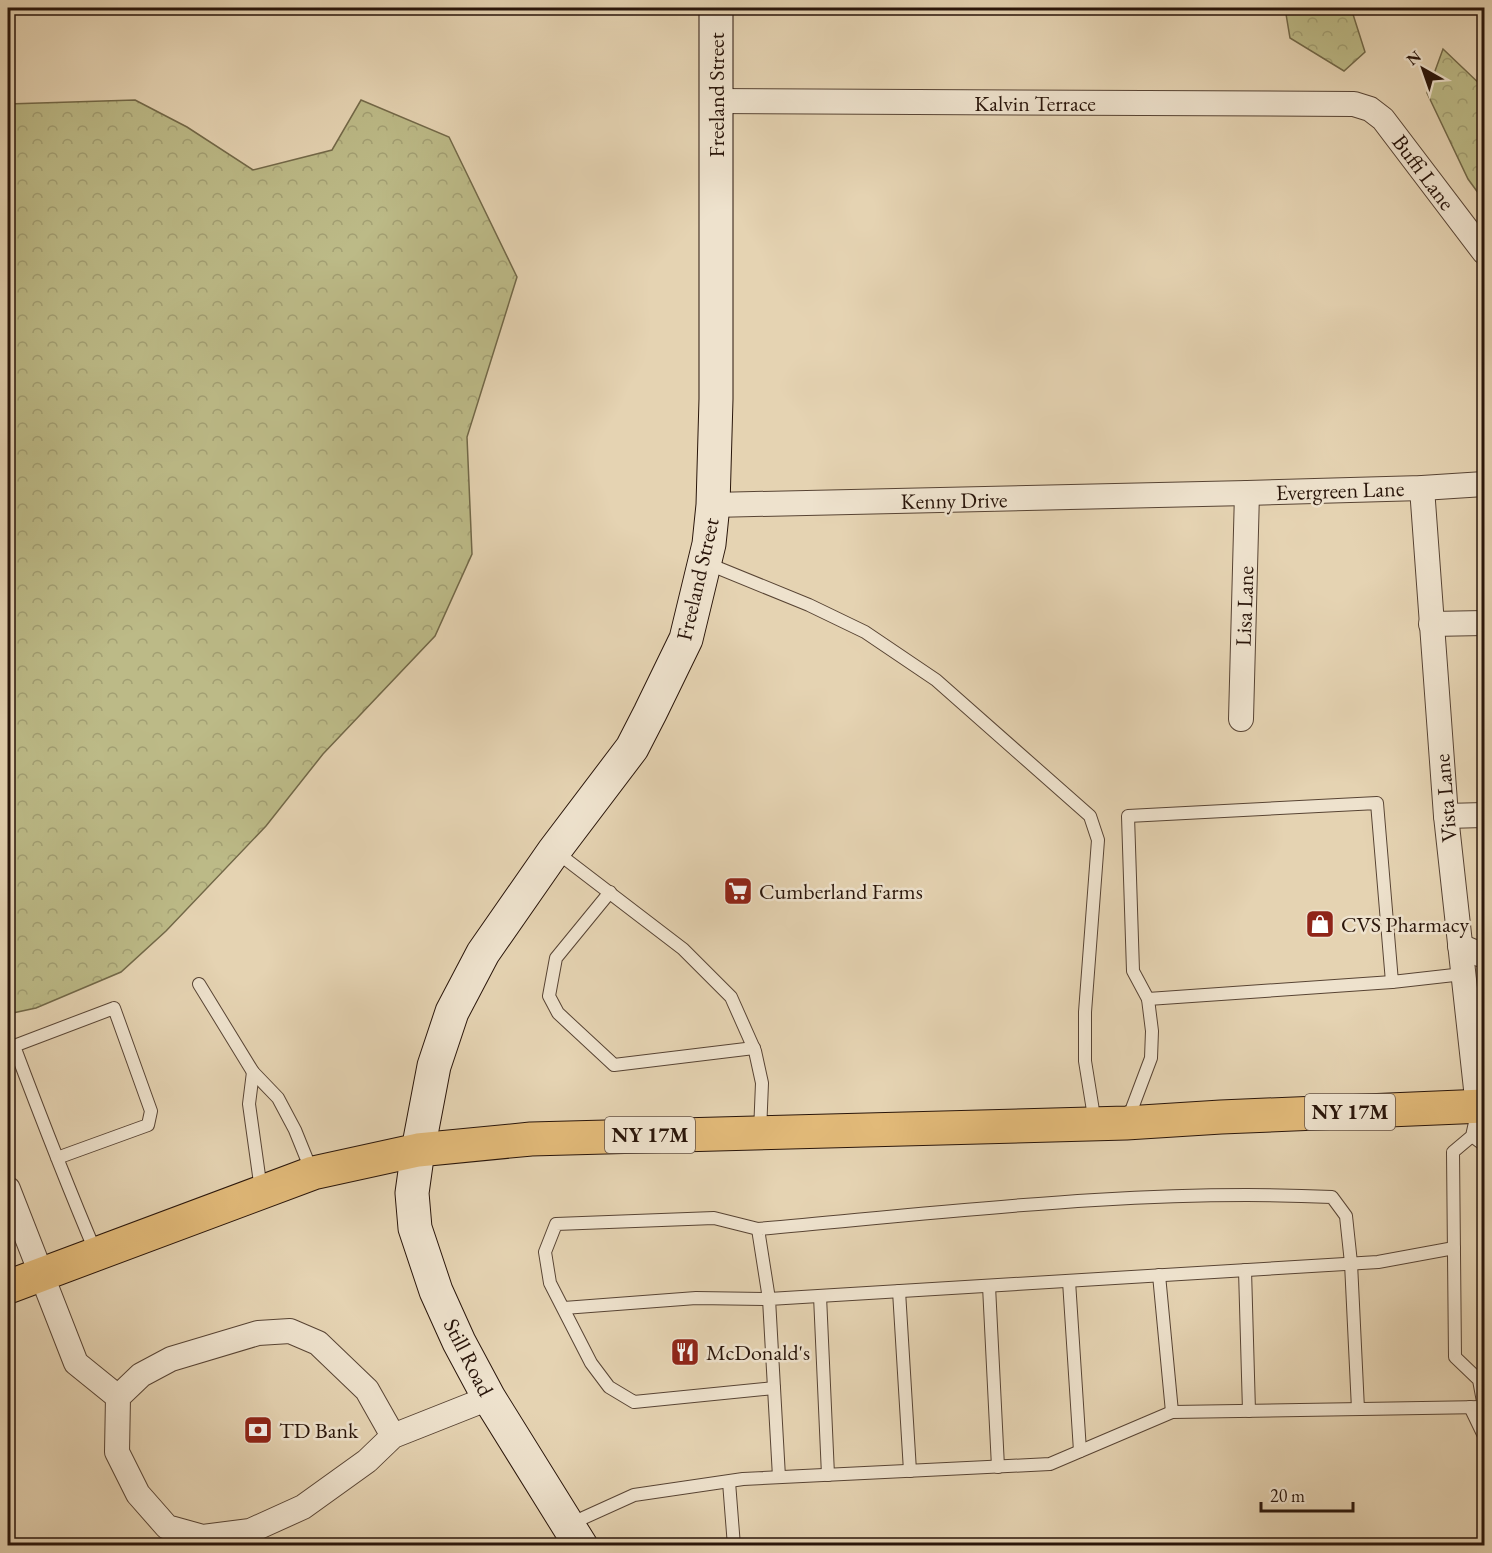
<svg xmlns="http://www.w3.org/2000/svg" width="1492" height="1553" viewBox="0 0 1492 1553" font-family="'EB Garamond',serif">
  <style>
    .forest { fill: url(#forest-crowns); stroke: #726848; stroke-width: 1.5 }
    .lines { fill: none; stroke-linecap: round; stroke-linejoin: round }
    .service-casing { stroke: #584434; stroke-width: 14 }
    .minor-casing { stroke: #584434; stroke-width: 26 }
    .secondary-casing { stroke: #29150a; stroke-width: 35 }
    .primary-casing { stroke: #29150a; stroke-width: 35 }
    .service { stroke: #eee2cd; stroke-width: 12 }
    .minor { stroke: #eee2cd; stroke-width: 24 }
    .secondary { stroke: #eee2cd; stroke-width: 33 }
    .primary { stroke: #e2ba79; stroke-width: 33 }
    .labels { text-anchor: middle; stroke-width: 5; stroke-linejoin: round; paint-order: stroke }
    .shield { fill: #eee2cd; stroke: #645244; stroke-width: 1.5 }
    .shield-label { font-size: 21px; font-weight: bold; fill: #29150a }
    .street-label { font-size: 22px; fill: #29150a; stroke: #eee2cd }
    .poi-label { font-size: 22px; fill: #29150a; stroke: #eee2cd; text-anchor: start }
  </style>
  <defs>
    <pattern id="forest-crowns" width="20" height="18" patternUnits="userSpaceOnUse" patternTransform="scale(1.5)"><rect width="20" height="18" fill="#bcba87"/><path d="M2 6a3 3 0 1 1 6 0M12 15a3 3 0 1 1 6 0" fill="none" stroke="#a29f73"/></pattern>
  </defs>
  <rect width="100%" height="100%" fill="#e5d3b2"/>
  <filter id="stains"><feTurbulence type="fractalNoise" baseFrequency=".00333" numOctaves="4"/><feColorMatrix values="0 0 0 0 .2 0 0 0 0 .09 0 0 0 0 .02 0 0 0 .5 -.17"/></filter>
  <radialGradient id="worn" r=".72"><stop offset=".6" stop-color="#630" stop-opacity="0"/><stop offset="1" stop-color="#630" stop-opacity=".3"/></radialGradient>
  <g class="forest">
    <path d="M1285 8H1351L1365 52 1344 71 1290 38Z"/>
    <path d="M1443 49 1484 88V201L1468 179 1427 93Z"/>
    <path d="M135 100 187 127 253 170 332 150 361 100 449 137 517 277 467 437 472 554 435 636 323 754 266 826 166 931 121 972 36 1008 8 1014V104Z"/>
  </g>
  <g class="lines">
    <g class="service-casing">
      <g id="service">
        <path d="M706 563 809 605 865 632 936 680 1090 816 1098 840 1085 1012V1061L1095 1123"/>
        <path d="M555 851 683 949 731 997 755 1051 762 1083 760 1132"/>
        <path d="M610 892 556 958 549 996 558 1013 614 1065 754 1048"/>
        <path d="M199 984 253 1072 278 1098 295 1130 312 1172"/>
        <path d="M1148 999 1392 982"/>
        <path d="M253 1072 249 1104 261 1190"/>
        <path d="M1478 1109 1472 1136 1453 1152 1455 1357 1479 1380 1484 1407"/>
        <path d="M1128 1119 1151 1058 1152 1031 1148 999 1133 971 1128 816 1377 803 1392 982 1463 974"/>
        <path d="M1472 1136 1484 1145"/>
        <path d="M57 1158 148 1125 151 1111 114 1008 14 1046C40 1115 67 1185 96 1253"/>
        <path d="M758 1229 714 1218 556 1224 545 1252 550 1283 591 1363 609 1387 634 1402 774 1388"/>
        <path d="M1245 1270 1249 1411"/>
        <path d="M1159 1275 1172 1412"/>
        <path d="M1069 1281 1080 1451"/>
        <path d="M989 1286 998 1467"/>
        <path d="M899 1291 910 1471"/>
        <path d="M820 1296 828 1475"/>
        <path d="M564 1308 696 1298 769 1299 758 1229C949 1212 1141 1188 1332 1197L1346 1216 1351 1263 1358 1409"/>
        <path d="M1470 1407 1484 1436"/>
        <path d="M779 1477 769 1299 1378 1262 1454 1248"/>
        <path d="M729 1482 734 1546"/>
        <path d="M570 1524 634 1495 743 1479 1050 1464 1172 1412 1483 1407"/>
      </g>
    </g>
    <g class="minor-casing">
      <g id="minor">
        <path d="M715 101 1354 104 1370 109 1383 119 1484 252"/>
        <path d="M1422 488 1446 816 1478 1107"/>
        <path d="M713 505 1247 493 1422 488 1484 484"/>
        <path d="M1431 624 1484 623"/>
        <path d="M1241 719 1247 493"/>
        <path d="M1446 816 1484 815"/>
        <path d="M1460 946 1484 956"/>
        <path d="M8 1189 76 1363 118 1397"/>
        <path d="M393 1436 367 1390 318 1343 290 1331 258 1333 171 1359 141 1375 118 1397 117 1452 138 1494 167 1527 203 1537 250 1531 303 1507 367 1461 393 1436 489 1398"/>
      </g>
    </g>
    <g class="secondary-casing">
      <path id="secondary" d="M581 1546 489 1398 459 1342 436 1291 415 1228 412 1193 418 1150 434 1066 452 1012 483 953 554 851 632 748 650 713 686 639 709 544 713 505 716 399V8"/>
    </g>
    <g class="primary-casing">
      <path id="primary" d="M8 1287 313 1173 418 1150 531 1139 1126 1123 1221 1117 1484 1106"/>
    </g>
    <use href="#service" class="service"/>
    <use href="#minor" class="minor"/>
    <use href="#secondary" class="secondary"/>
    <use href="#primary" class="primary"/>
  </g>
  <defs>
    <g id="supermarket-square" transform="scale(1.5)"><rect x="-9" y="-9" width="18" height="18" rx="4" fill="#8f2418" stroke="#eee2cd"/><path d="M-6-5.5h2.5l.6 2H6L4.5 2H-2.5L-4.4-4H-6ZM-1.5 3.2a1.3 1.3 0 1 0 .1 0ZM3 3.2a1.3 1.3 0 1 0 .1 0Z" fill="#fff"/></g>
    <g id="shop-square" transform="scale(1.5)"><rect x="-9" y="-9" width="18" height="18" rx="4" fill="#8f2418" stroke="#eee2cd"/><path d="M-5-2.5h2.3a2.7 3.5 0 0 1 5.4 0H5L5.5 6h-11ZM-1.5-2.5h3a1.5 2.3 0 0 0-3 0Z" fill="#fff"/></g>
    <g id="restaurant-square" transform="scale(1.5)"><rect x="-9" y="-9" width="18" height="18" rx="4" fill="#8f2418" stroke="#eee2cd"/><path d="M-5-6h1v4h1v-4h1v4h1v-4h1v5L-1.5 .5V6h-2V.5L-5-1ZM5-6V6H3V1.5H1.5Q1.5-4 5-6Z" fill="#fff"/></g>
    <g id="bank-square" transform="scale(1.5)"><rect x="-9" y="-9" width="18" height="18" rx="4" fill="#8f2418" stroke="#eee2cd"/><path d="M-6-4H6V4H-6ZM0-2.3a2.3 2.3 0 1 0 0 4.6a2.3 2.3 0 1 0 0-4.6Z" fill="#fff"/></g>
  </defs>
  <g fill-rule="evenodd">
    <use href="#supermarket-square" x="738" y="891"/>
    <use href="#shop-square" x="1320" y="924"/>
    <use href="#restaurant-square" x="685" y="1352"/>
    <use href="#bank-square" x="258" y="1430"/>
  </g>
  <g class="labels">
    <g class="shield">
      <rect x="1305" y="1094" width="90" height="36" rx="4.5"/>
      <rect x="605" y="1117" width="90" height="36" rx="4.5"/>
    </g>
    <g class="shield-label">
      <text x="1350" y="1119">NY 17M</text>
      <text x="650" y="1142">NY 17M</text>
    </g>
    <g class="street-label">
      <text transform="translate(716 95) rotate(-90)" y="8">Freeland Street</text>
      <text x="1035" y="111">Kalvin Terrace</text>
      <text transform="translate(1424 172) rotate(53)" y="8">Buffi Lane</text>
      <text transform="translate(1340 490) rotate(-2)" y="8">Evergreen Lane</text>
      <text transform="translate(954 500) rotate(-1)" y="8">Kenny Drive</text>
      <text transform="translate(697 579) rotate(-77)" y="8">Freeland Street</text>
      <text transform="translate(1244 606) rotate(-88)" y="8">Lisa Lane</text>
      <text transform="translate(1445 798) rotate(-95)" y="8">Vista Lane</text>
      <text transform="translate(469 1357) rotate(63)" y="8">Still Road</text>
    </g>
    <g class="poi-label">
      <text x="759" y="899">Cumberland Farms</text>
      <text x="1341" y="932">CVS Pharmacy</text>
      <text x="706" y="1360">McDonald's</text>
      <text x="279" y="1438">TD Bank</text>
    </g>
  </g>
  <rect width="1492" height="1553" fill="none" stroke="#e5d3b2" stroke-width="30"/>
  <rect x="9" y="9" width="1474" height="1535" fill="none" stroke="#29150a" stroke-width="3"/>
  <rect x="15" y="15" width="1462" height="1523" fill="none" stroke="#29150a" stroke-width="1.5"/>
  <g transform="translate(1423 69) rotate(320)" stroke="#eee2cd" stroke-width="4.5" paint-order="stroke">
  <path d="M0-4.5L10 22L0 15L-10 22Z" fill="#29150a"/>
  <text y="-9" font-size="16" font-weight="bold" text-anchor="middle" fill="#29150a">N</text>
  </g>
  <path d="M1261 1502v9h92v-9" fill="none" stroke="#29150a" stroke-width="3"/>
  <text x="1270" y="1502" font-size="18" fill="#29150a" stroke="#eee2cd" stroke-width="4.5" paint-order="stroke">20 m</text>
  <rect width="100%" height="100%" filter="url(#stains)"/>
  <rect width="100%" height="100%" fill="url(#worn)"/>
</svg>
